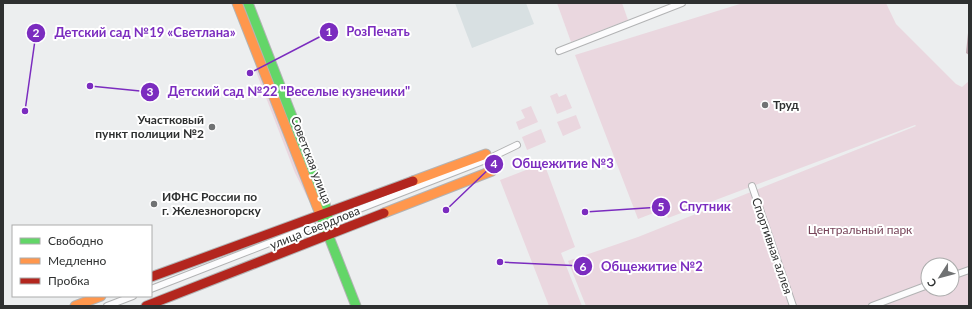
<svg xmlns="http://www.w3.org/2000/svg" width="972" height="309" viewBox="0 0 972 309" font-family="Lato,sans-serif">
  <style>
    .built { fill: #d8e0e2 }
    .green { fill: #ead7df; fill-rule: evenodd }
    .water { fill: #c1a9b1 }
    .lines { fill: none; stroke-linecap: round; stroke-linejoin: round }
    .street-casing { stroke: #b2b3b4; stroke-width: 8 }
    .fast-casing { stroke: #b2b3b4; stroke-width: 11 }
    .slow-casing { stroke: #b2b3b4; stroke-width: 11 }
    .jam-casing { stroke: #b2b3b4; stroke-width: 11 }
    .street { stroke: #fcfcfd; stroke-width: 6 }
    .fast { stroke: #63d668; stroke-width: 9 }
    .slow { stroke: #ff974d; stroke-width: 9 }
    .jam { stroke: #b3261e; stroke-width: 9 }
    .poi-dot { fill: #707273; stroke: #fff; stroke-width: 1.5 }
    .labels { text-anchor: middle; stroke-width: 4; stroke-linejoin: round; paint-order: stroke }
    .poi-label { font-size: 12px; font-weight: bold; fill: #2e3030; stroke: #fff; text-anchor: start }
    .street-label { font-size: 12px; fill: #2e3030; stroke: #fff }
    .park-label { font-size: 12px; fill: #774459; stroke: #fff }
    .leader { fill: none; stroke: #7b2cbf; stroke-width: 1.5 }
    .callout-dot { fill: #7b2cbf; stroke: #fff; stroke-width: 1.5 }
    .mark-label { font-size: 12px; text-anchor: middle; font-weight: bold; fill: #fff }
    .callout-label { font-size: 13px; text-anchor: middle; font-weight: bold; fill: #7b2cbf; stroke: #fff; stroke-width: 4; stroke-linejoin: round; paint-order: stroke }
  </style>
  <rect width="100%" height="100%" fill="#eceeef"/>
  <path class="built" d="M455 3H526L534 24 472 48Z"/>
  <g class="green">
    <path d="M557 3H622L628 20 571 42Z"/>
    <path d="M743 3H886L896 24 956 84 962 87 969 81V306H586L568 261 638 237 916 126 915 125 668 218 664 209 638 219 575 55ZM928 265H952V289H928Z"/>
    <path d="M259 68 310 200 308 199 295 173 255 69Z"/>
    <path d="M557 93 559 97 566 94 572 108 557 114 550 96Z"/>
    <path d="M531 106 538 122 519 130 516 122 525 118 521 110Z"/>
    <path d="M576 115 581 128 563 136 557 122Z"/>
    <path d="M541 129 546 142 527 150 522 137Z"/>
    <path d="M544 163 575 247 561 253 582 306H549L500 180Z"/>
  </g>
  <path class="water" d="M969 23V55L966 53Z"/>
  <g class="lines">
    <g class="street-casing">
      <g id="street">
        <path d="M559 51 682 3"/>
        <path d="M752 186 793 306"/>
        <path d="M344 215 488 159 517 145"/>
        <path d="M952 276 969 270"/>
        <path d="M151 289 313 226"/>
        <path d="M107 306 133 296"/>
        <path d="M872 306 928 285"/>
      </g>
    </g>
    <g class="fast-casing">
      <g id="fast">
        <path d="M248 3 324 199 328 217"/>
        <path d="M320 214 356 306"/>
      </g>
    </g>
    <g class="slow-casing">
      <g id="slow">
        <path d="M237 3 320 214"/>
        <path d="M413 181 486 154"/>
        <path d="M384 213 492 171"/>
        <path d="M75 306 101 296"/>
      </g>
    </g>
    <g class="jam-casing">
      <g id="jam">
        <path d="M151 277 413 181"/>
        <path d="M146 306 384 213"/>
      </g>
    </g>
    <use href="#street" class="street"/>
    <use href="#fast" class="fast"/>
    <use href="#slow" class="slow"/>
    <use href="#jam" class="jam"/>
  </g>
  <g class="poi-dot">
    <circle cx="765" cy="105" r="4"/>
    <circle cx="212" cy="127" r="4"/>
    <circle cx="154" cy="204" r="4"/>
  </g>
  <g class="labels">
    <g class="poi-label">
      <text x="773" y="109">Труд</text>
      <text x="204" y="124" text-anchor="end">Участковый<tspan x="204" dy="14">пункт полиции №2</tspan></text>
      <text x="162" y="201">ИФНС России по<tspan x="162" dy="14">г. Железногорску</tspan></text>
    </g>
    <g class="street-label">
      <text transform="translate(311 160) rotate(69)" y="4">Советская улица</text>
      <text transform="translate(315 228) rotate(-22)" y="4">улица Свердлова</text>
      <text transform="translate(772 246) rotate(71)" y="4">Спортивная аллея</text>
    </g>
    <g class="park-label">
      <text x="860" y="234">Центральный парк</text>
    </g>
  </g>
  <path class="leader" d="M250 73L329 32M25 111L36 33M90 86L150 92M446 210L494 164M585 212L661 207M500 262L583 266"/>
  <g class="callout-dot">
    <circle cx="250" cy="73" r="4"/>
    <circle cx="25" cy="111" r="4"/>
    <circle cx="90" cy="86" r="4"/>
    <circle cx="446" cy="210" r="4"/>
    <circle cx="585" cy="212" r="4"/>
    <circle cx="500" cy="262" r="4"/>
    <circle cx="329" cy="32" r="10"/>
    <circle cx="36" cy="33" r="10"/>
    <circle cx="150" cy="92" r="10"/>
    <circle cx="494" cy="164" r="10"/>
    <circle cx="661" cy="207" r="10"/>
    <circle cx="583" cy="266" r="10"/>
  </g>
  <g class="mark-label">
    <text x="329" y="36">1</text>
    <text x="36" y="37">2</text>
    <text x="150" y="96">3</text>
    <text x="494" y="168">4</text>
    <text x="661" y="211">5</text>
    <text x="583" y="271">6</text>
  </g>
  <g class="callout-label">
    <text x="378" y="36">РозПечать</text>
    <text x="145" y="37">Детский сад №19 «Светлана»</text>
    <text x="289" y="96">Детский сад №22 "Веселые кузнечики"</text>
    <text x="563" y="168">Общежитие №3</text>
    <text x="705" y="211">Спутник</text>
    <text x="652" y="271">Общежитие №2</text>
  </g>
  <rect width="972" height="309" fill="none" stroke="#2e3030" stroke-width="8"/>
  <rect x="12" y="225" width="140" height="72" fill="#ffffff" stroke="#abacac"/>
  <rect x="20" y="238" width="20" height="6" fill="#63d668" stroke="#abacac"/>
  <text x="48" y="245" font-size="12" fill="#2e3030">Свободно</text>
  <rect x="20" y="258" width="20" height="6" fill="#ff974d" stroke="#abacac"/>
  <text x="48" y="265" font-size="12" fill="#2e3030">Медленно</text>
  <rect x="20" y="278" width="20" height="6" fill="#b3261e" stroke="#abacac"/>
  <text x="48" y="285" font-size="12" fill="#2e3030">Пробка</text>
  <g transform="translate(940 277) rotate(234)"><circle r="19" fill="#ffffff" stroke="#abacac"/>
  <path d="M0-3L7 15L0 10L-7 15Z" fill="#707273"/>
  <text y="-6" font-size="11" font-weight="bold" text-anchor="middle" fill="#2e3030">С</text>
  </g>
</svg>
